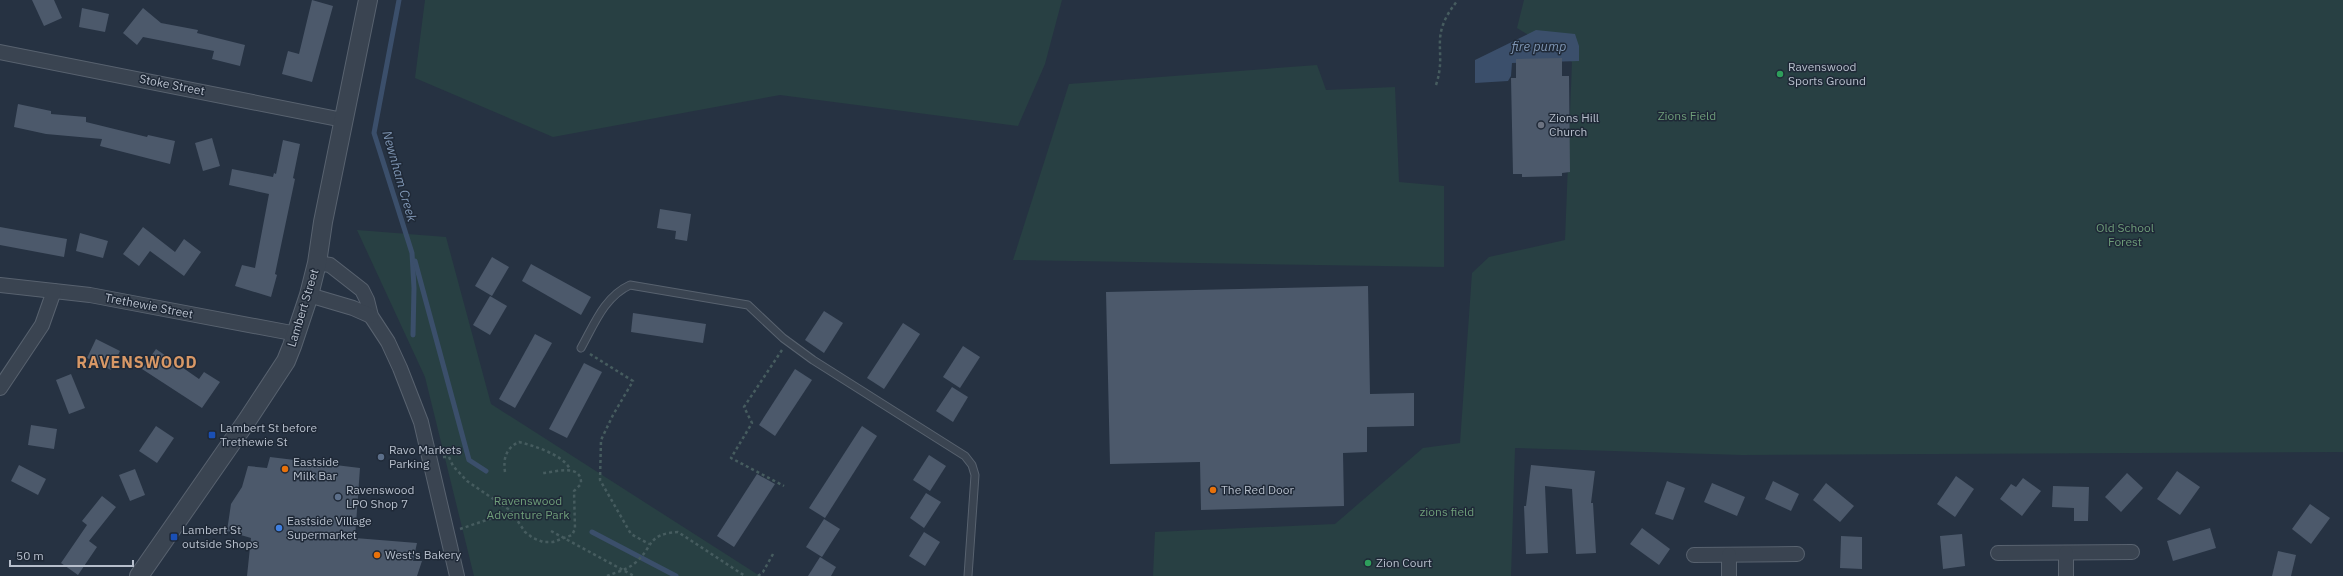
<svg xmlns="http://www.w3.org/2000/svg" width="2343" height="576" viewBox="0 0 2343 576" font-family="'IBM Plex Sans',sans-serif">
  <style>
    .green { fill: #284043 }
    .water { fill: #3b4f6b }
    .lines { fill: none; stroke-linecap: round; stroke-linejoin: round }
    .stream { stroke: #3b4f6b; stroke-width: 5 }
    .building { fill: #4c596b }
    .service-casing { stroke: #58626f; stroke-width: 9 }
    .minor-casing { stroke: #58626f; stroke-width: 16 }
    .tertiary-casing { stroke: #58626f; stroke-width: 20 }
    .path { stroke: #465c5f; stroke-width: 2.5; stroke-dasharray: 3 3; stroke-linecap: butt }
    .service { stroke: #3a4451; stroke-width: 7 }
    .minor { stroke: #3a4451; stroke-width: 14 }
    .tertiary { stroke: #3a4451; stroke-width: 18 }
    .leisure-dot { fill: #2e9e5b; stroke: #1f2937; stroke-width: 1.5 }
    .worship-dot { fill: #6b7280; stroke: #1f2937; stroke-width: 1.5 }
    .transit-dot { fill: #1a4fb4; stroke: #1f2937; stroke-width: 1.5 }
    .service-dot { fill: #5c6f8a; stroke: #1f2937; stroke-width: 1.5 }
    .food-dot { fill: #e8710a; stroke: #1f2937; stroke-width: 1.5 }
    .shop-dot { fill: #3f7fe0; stroke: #1f2937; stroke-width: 1.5 }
    .labels { text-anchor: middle; stroke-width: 3; stroke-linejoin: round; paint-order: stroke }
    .poi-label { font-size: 12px; fill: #b7bfcc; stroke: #1f2937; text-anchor: start }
    .street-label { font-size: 12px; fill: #b7bfcc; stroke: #1f2937 }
    .park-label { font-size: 12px; fill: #6e9d79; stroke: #1f2937 }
    .water-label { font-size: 13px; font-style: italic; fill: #7e95b3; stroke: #1f2937 }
    .district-label { font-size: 16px; font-weight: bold; letter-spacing: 1px; fill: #d89866; stroke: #1f2937 }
  </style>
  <rect width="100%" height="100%" fill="#263242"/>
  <g class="green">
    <path d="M425 0H1062L1045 64 1018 126 780 95 553 137 415 78Z"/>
    <path d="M1524 0H2343V452L1742 455 1515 448 1511 576H1153L1155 532 1335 524 1423 448 1460 443 1472 273 1489 257 1565 240 1572 62 1517 28Z"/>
    <path d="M1317 65 1326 90 1395 87 1399 182 1444 186V267L1013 260 1069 84Z"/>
    <path d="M357 230 446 237 491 404 760 576H474L425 377Z"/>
  </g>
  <path class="water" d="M1536 30 1575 34 1579 46V61L1512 63 1511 76 1508 81 1475 83V60Z"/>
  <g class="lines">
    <g class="stream">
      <path d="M399 0 374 133 412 253 414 288 413 335"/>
      <path d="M415 261 469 460 486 471"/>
      <path d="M592 532 676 576"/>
    </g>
  </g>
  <g class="building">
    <path d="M32 0H54L62 18 44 26Z"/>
    <path d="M312 0 333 6 312 82 282 74 288 51 299 54Z"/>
    <path d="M82 8 109 14 105 32 79 27Z"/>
    <path d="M143 8 161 23 198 30 197 33 245 45 240 66 212 59 214 51 143 37 137 45 123 33Z"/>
    <path d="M1562 58V76H1569L1570 172 1562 173V176L1522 177V174H1513L1511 78H1516V59Z"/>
    <path d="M18 104 51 111V114L86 117V122L147 137 148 135 175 141 170 164 100 146 102 139 46 134 14 127Z"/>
    <path d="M212 138 220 166 203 171 195 143Z"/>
    <path d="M283 140 300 144 293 178 295 179 275 274 277 275 271 297 235 286 242 265 255 268 269 194 229 185 232 169 273 177 274 173 276 174Z"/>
    <path d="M660 209 691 214 687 241 675 239 676 231 657 228Z"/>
    <path d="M0 227 67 239 64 257 0 245Z"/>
    <path d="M143 227 175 252 184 239 201 252 184 276 150 251 139 266 123 254Z"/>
    <path d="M80 233 108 241 103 258 76 251Z"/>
    <path d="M492 257 509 267 492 296 475 286Z"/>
    <path d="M531 264 591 297 581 315 522 281Z"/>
    <path d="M1368 286 1370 394 1414 393V426L1367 427V452L1343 453 1344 506 1201 510 1200 462 1110 464 1106 292Z"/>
    <path d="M490 296 507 306 490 335 473 325Z"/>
    <path d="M824 311 843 323 824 353 805 340Z"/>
    <path d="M633 313 706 324 703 343 631 332Z"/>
    <path d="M903 323 920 334 884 389 867 378Z"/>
    <path d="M535 334 552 343 515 408 499 399Z"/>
    <path d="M96 339 120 351 111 370 87 358Z"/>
    <path d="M963 346 980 357 960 388 943 377Z"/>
    <path d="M156 349 199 379 204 372 220 382 202 408 142 369Z"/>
    <path d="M584 363 602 372 567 438 549 429Z"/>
    <path d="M795 369 812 380 775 436 759 425Z"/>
    <path d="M71 374 85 408 69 414 56 380Z"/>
    <path d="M952 387 968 397 953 422 936 411Z"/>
    <path d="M31 425 57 429 54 449 28 445Z"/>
    <path d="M156 426 174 438 157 463 139 451Z"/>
    <path d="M862 426 877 436 825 518 809 508Z"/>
    <path d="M929 455 946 466 930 491 913 480Z"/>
    <path d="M270 457 360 468 355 538 417 543 413 561H422L417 576H247L251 538 227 531 231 504 242 487 248 466 267 468Z"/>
    <path d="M19 465 46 479 38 495 11 481Z"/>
    <path d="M1531 465 1595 471 1591 503H1593L1596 553 1576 554 1572 489 1545 486 1548 553 1526 554 1524 506H1526Z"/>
    <path d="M135 469 145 495 130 501 119 475Z"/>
    <path d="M2177 471 2200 487 2180 515 2157 499Z"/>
    <path d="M2127 473 2143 488 2121 512 2105 497Z"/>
    <path d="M757 474 775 484 734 547 717 536Z"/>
    <path d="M1956 476 1974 489 1955 517 1937 504Z"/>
    <path d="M2023 478 2041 491 2022 516 2000 499 2011 484 2016 487Z"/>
    <path d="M1667 481 1685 488 1673 520 1655 514Z"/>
    <path d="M1773 481 1799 494 1791 511 1765 499Z"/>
    <path d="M1712 483 1745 497 1737 516 1704 502Z"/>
    <path d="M1826 483 1854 506 1840 522 1813 500Z"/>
    <path d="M2053 486 2089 487 2088 521H2074V508L2052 507Z"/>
    <path d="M926 493 941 502 924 528 910 518Z"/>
    <path d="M102 496 116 507 89 541 97 547 78 575 61 563 87 525 82 521Z"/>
    <path d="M2310 504 2330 518 2311 544 2292 529Z"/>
    <path d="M824 519 840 529 822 557 806 547Z"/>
    <path d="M1642 528 1670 549 1659 565 1630 544Z"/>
    <path d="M2210 528 2216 548 2173 561 2167 541Z"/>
    <path d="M924 532 940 542 925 566 909 556Z"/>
    <path d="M1962 534 1965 566 1943 569 1940 536Z"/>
    <path d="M1841 536 1862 537V569L1840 568Z"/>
    <path d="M2278 551 2296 555 2291 576H2272Z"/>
    <path d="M820 557 836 567 831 576H808Z"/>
  </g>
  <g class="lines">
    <g class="service-casing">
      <path id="service" d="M581 348C594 325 604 297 630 285L748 305 783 338 813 360 965 456 972 465 975 475 968 576"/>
    </g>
    <g class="minor-casing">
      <g id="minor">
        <path d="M0 52 343 120"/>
        <path d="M317 263 330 265 362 290 367 300 371 316 388 342 400 368 421 422 457 576"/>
        <path d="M0 285 90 295 297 334"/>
        <path d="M309 295 353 308 371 316"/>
        <path d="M0 388 42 325 54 291"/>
        <path d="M1998 553 2132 552"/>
        <path d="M2066 553V576"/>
        <path d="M1694 555 1797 554"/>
        <path d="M1729 576V555"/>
      </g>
    </g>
    <g class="tertiary-casing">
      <path id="tertiary" d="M139 576 246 422 286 361 292 346 309 295 317 263 323 222 368 0"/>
    </g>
    <g class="path">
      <path d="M1436 85C1448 49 1427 38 1458 0"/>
      <path d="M782 350 744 407 752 423 731 458 784 486"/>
      <path d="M590 354 633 381 613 415 601 440 600 480 631 534 649 544"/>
      <path d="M443 457H449L453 466 467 481 511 511 525 532 533 538 543 542H553L572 535 575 529 574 491 581 484C582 463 556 472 543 473"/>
      <path d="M505 472C503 458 506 448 519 442 534 446 562 454 570 469"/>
      <path d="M460 529 510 512"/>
      <path d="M551 531 634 576"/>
      <path d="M607 576C616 572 627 570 635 563 654 547 646 534 678 532L745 576"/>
      <path d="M758 576 763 572 773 554"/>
    </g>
    <use href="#service" class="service"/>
    <use href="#minor" class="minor"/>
    <use href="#tertiary" class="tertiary"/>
  </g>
  <g class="leisure-dot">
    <circle cx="1780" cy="74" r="4"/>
    <circle cx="1368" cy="563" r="4"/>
  </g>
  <circle class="worship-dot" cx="1541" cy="125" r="4"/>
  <g class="transit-dot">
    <rect x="208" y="431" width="8" height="8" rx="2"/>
    <rect x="170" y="533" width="8" height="8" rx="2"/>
  </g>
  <g class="service-dot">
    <circle cx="381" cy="457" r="4"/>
    <circle cx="338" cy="497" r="4"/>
  </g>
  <g class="food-dot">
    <circle cx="285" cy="469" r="4"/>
    <circle cx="1213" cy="490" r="4"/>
    <circle cx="377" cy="555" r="4"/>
  </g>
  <circle class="shop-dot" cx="279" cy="528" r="4"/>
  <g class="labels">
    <g class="poi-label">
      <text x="1788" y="71">Ravenswood<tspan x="1788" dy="14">Sports Ground</tspan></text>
      <text x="1549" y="122">Zions Hill<tspan x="1549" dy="14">Church</tspan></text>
      <text x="220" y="432">Lambert St before<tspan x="220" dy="14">Trethewie St</tspan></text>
      <text x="389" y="454">Ravo Markets<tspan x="389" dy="14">Parking</tspan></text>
      <text x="293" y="466">Eastside<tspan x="293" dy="14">Milk Bar</tspan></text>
      <text x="346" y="494">Ravenswood<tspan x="346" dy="14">LPO Shop 7</tspan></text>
      <text x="1221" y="494">The Red Door</text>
      <text x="287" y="525">Eastside Village<tspan x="287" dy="14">Supermarket</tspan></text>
      <text x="182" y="534">Lambert St<tspan x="182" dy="14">outside Shops</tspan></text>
      <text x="385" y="559">West's Bakery</text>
      <text x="1376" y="567">Zion Court</text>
    </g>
    <g class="street-label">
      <text transform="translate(172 85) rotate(11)" y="4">Stoke Street</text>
      <text transform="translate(149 306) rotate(11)" y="4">Trethewie Street</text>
      <text transform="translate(303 308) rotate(-73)" y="4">Lambert Street</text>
    </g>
    <g class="park-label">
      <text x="1687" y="120">Zions Field</text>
      <text x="2125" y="232">Old School<tspan x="2125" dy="14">Forest</tspan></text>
      <text x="528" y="505">Ravenswood<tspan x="528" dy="14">Adventure Park</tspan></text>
      <text x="1447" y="516">zions field</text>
    </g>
    <g class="water-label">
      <text x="1539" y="51">fire pump</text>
      <text transform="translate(400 176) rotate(74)" y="5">Newnham Creek</text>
    </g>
    <g class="district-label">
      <text x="137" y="368">RAVENSWOOD</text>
    </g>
  </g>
  <path d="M10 560v6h123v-6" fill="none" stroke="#b7bfcc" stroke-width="2"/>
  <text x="16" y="560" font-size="12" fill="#b7bfcc" stroke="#1f2937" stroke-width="3" paint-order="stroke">50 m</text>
</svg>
